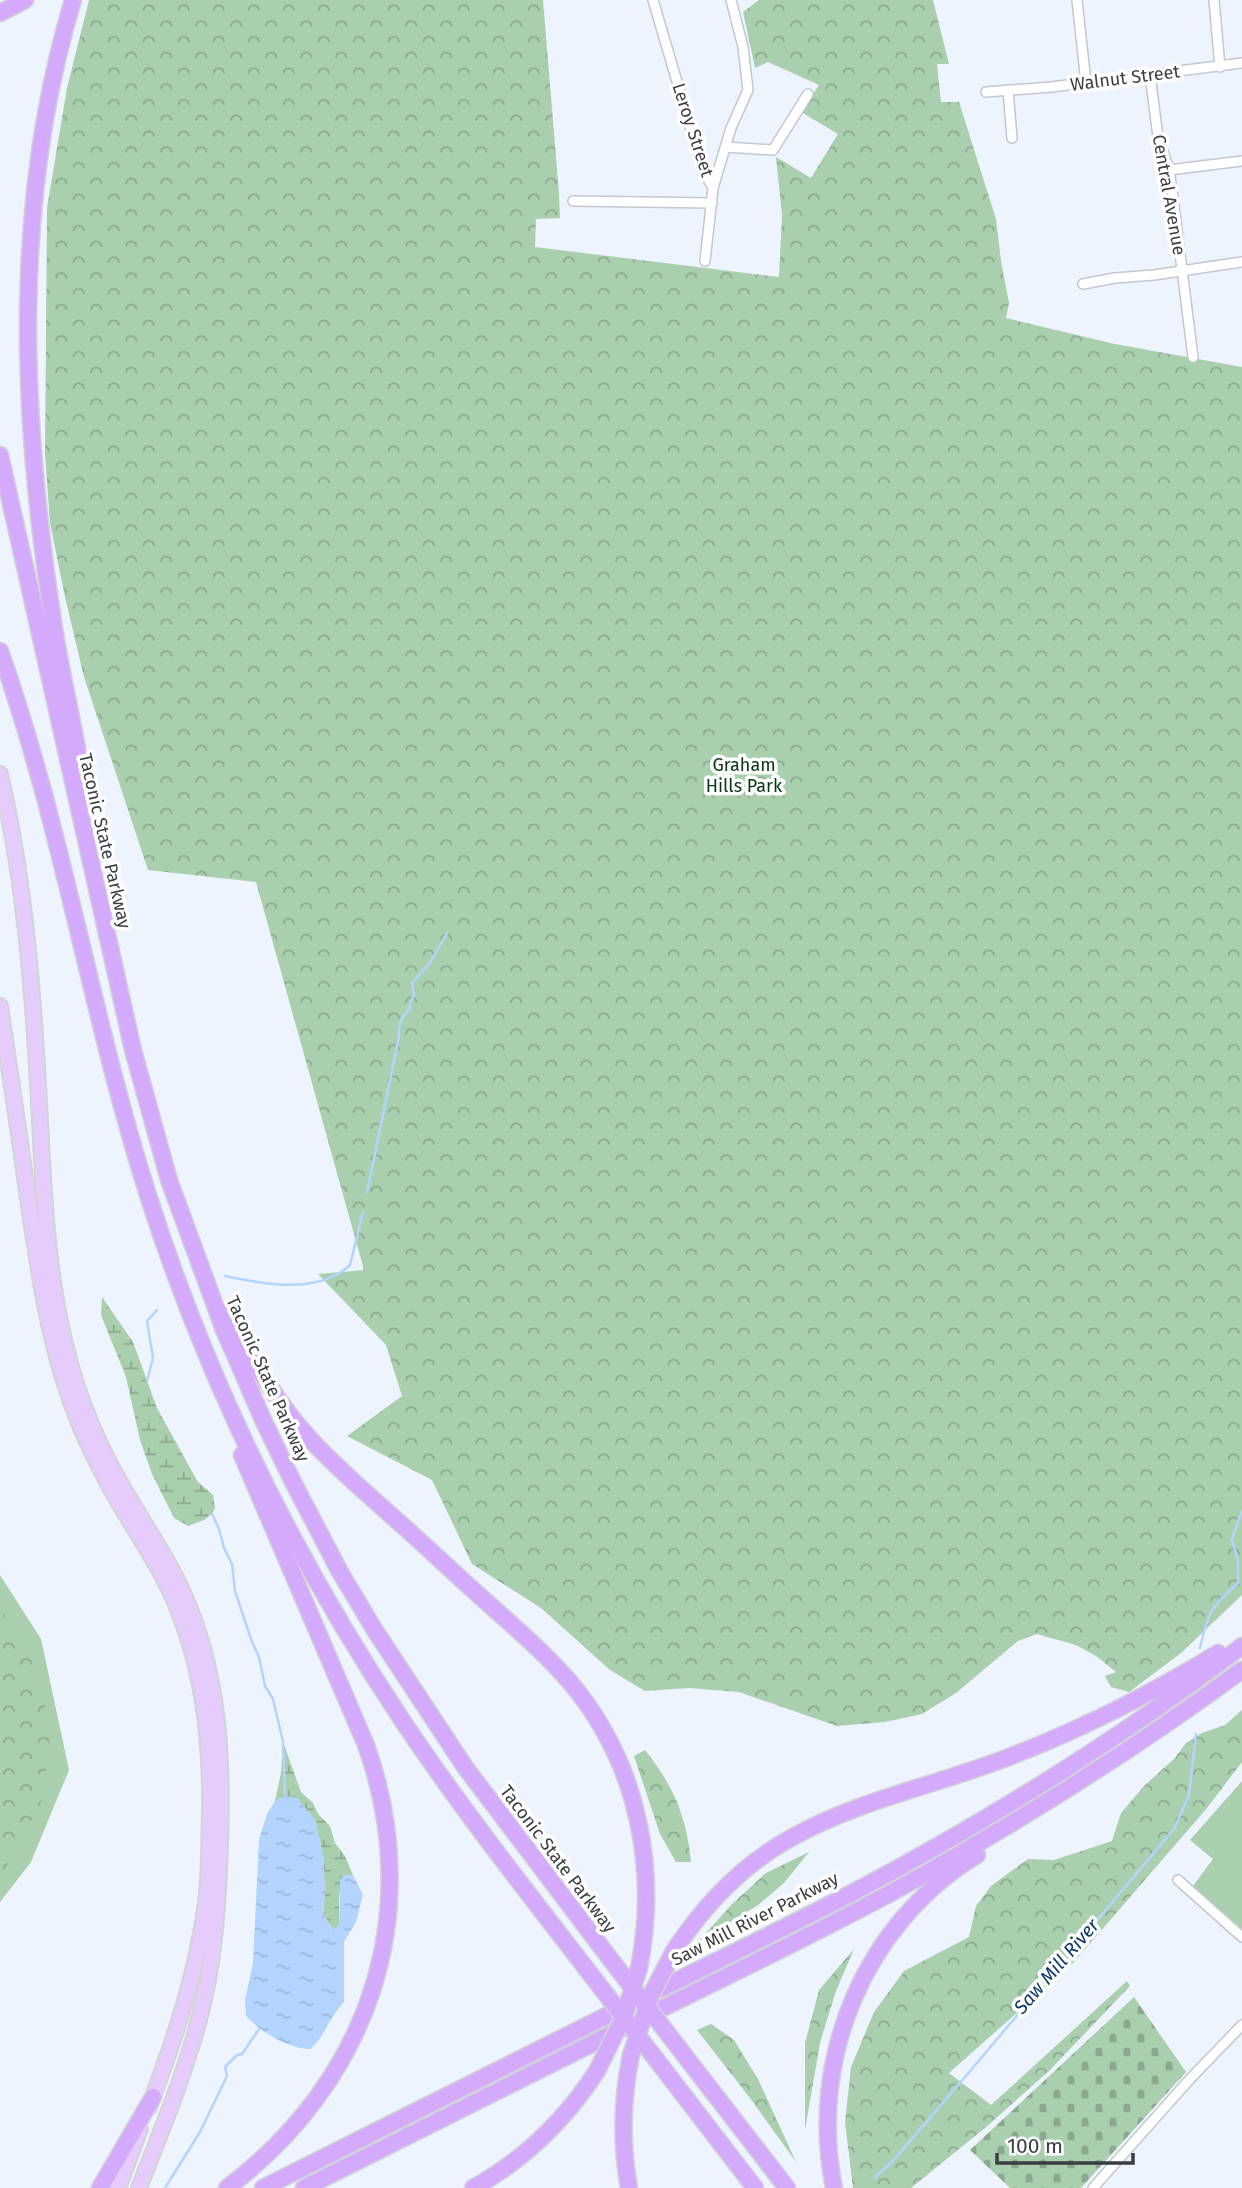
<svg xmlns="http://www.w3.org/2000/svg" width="1242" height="2188" viewBox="0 0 1242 2188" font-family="'Fira Sans',sans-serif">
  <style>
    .green { fill: #aacfae }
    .forest { fill: url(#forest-crowns) }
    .wetland { fill: url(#wetland-marsh) }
    .cemetery { fill: url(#cemetery-stones) }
    .water { fill: url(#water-ripples) }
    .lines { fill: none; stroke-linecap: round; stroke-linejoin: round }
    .stream { stroke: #b3d4fe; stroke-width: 2.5 }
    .street-casing { stroke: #c1c8d2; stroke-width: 12 }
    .primary-casing { stroke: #d4d4d5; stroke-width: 18 }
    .highway-casing { stroke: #d4d4d5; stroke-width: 19 }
    .street { stroke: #fff; stroke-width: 9 }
    .primary { stroke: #e5ccfd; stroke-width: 14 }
    .highway { stroke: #d4aafc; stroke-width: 16 }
    .highway-bridge-casing { stroke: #d4d4d5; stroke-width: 19; stroke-linecap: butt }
    .highway-bridge { stroke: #d4aafc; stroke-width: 16 }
    .labels { text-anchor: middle; stroke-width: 7; stroke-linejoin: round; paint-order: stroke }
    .street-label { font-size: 18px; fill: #3a3d41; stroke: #fff }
    .park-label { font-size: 18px; fill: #053512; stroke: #fff }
    .water-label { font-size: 19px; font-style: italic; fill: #0b3869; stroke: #fff }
  </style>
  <defs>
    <pattern id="forest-crowns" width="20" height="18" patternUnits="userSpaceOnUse" patternTransform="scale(1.75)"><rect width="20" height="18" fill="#aacfae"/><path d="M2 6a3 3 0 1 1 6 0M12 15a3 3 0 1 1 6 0" fill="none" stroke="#8ba98f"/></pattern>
    <pattern id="wetland-marsh" width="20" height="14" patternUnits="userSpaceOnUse" patternTransform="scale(1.75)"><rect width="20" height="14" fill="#aacfae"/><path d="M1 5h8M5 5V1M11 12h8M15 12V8" fill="none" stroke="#8ba98f"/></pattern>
    <pattern id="cemetery-stones" width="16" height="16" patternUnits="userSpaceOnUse" patternTransform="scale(1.75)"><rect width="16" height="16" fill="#aacfae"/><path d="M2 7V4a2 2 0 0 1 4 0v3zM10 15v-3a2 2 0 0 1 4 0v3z" fill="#8ba98f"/></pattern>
    <pattern id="water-ripples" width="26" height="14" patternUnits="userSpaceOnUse" patternTransform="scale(1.75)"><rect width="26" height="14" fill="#b3d4fe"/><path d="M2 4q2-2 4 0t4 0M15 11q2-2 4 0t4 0" fill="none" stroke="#9bb7db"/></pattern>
  </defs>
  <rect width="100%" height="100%" fill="#edf4fe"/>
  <g class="green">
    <path d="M0 1575 41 1639 69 1770 31 1862 0 1902Z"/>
    <path d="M1242 1781V1929L1193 1886 1213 1859 1190 1840Z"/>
  </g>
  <g class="forest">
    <path d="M89 0H543L559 193 560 218 536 219 535 247 779 277 782 215 776 157 811 178 838 134 801 112 819 85 768 62 755 68 743 12 759 0H933L949 64H937L941 102H959L996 219 1001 261 1009 303 1006 318 1115 344 1242 367V1595L1181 1653 1129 1692 1111 1687 1105 1676 1116 1672 1096 1656 1076 1645 1037 1634 1018 1641 956 1693 922 1714 885 1722 837 1726 739 1692 689 1688 645 1691 610 1670 541 1608 472 1564 432 1480 347 1436 402 1396 386 1345 318 1274 364 1270 256 882 148 870 84 677 65 597 50 523 45 454 47 208 67 88Z"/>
    <path d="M0 1609 30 1653 51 1727 43 1798 0 1879Z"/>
    <path d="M1242 1710V1762L1207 1808 1074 1962 949 2073 991 2105 1127 1981 1130 1986 1050 2070 985 2128 911 2188H853L845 2122 851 2067 874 2012 904 1971 969 1937 976 1906 991 1886 1028 1859 1054 1860 1112 1841 1121 1813 1144 1786 1175 1758 1186 1743 1202 1733 1225 1725Z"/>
    <path d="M645 1750C674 1787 686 1815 691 1862H676L660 1834 634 1756Z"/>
    <path d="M809 1852 784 1883 758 1905 698 1942 732 1904 766 1873Z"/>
    <path d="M854 1949 836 1991 820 2043 805 2130V2043L819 1990Z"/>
    <path d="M711 2024 734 2040 758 2079 796 2162 750 2098 697 2030Z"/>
  </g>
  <g class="wetland">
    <path d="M102 1297 133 1342 157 1408 189 1466 198 1482 213 1495 215 1508 212 1514 204 1520 188 1526 174 1518 152 1474 140 1440 126 1377 101 1315Z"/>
    <path d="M283 1742 301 1792 313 1803 318 1814 330 1826 335 1843 345 1856 353 1875H344L339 1895V1925L333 1931 323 1913 325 1894 323 1855 315 1820 297 1798 285 1796 275 1801 281 1773Z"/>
  </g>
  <path class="cemetery" d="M1134 1997 1186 2072 1081 2188H1010L970 2150Z"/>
  <path class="water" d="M285 1796 297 1798 315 1820 323 1855 325 1894 323 1913 332 1930 339 1925 340 1880 344 1875H353L363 1895 356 1922 344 1942V2002C330 2017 325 2035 311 2049 288 2049 261 2032 246 2016L245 2000 253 1963 259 1840 267 1814 275 1801Z"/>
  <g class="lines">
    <g class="stream">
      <path d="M367 1192 399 1037C398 1027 401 1015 410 1009V1003L414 995 412 983 430 963 447 933"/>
      <path d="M225 1276C263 1284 318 1295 350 1265L363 1212"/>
      <path d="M147 1381 153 1358 147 1321 157 1310"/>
      <path d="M212 1514 219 1529 224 1548 232 1564 235 1591 252 1642 259 1657 265 1686 273 1699 283 1742 285 1796"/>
      <path d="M1200 1648C1208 1612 1210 1608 1238 1583V1562L1232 1539 1242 1511"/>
      <path d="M874 2178 892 2162 971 2070 1174 1829 1189 1795 1196 1734"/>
      <path d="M165 2188 200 2132 227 2076 225 2067 237 2055 242 2054 259 2029"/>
    </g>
    <g class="street-casing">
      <g id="street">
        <path d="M653 0 703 170 713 188"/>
        <path d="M1077 0 1086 83"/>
        <path d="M1214 0 1220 67"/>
        <path d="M1150 75 1158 137 1169 170 1172 190 1193 357"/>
        <path d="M1008 90 1012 138"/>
        <path d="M986 92 1051 87 1242 63"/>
        <path d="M726 147 773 150 808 94"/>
        <path d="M1169 170 1242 161"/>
        <path d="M573 201 712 203"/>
        <path d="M705 261 713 188 731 128 748 90 743 47 731 0"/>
        <path d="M1083 284 1115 278 1154 275 1242 262"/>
        <path d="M1178 1880 1242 1937"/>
        <path d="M1093 2188 1190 2079 1242 2025"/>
      </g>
    </g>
    <g class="primary-casing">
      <g id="primary">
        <path d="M0 774C25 882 33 991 39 1102 43 1175 45 1249 60 1321 71 1378 93 1436 122 1486 141 1520 164 1552 181 1588 220 1673 223 1756 220 1847 218 1901 215 1955 202 2008 187 2069 162 2129 139 2188"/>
        <path d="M0 1006C10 1073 20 1139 29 1206 38 1265 46 1324 64 1381 74 1414 88 1446 104 1476 124 1515 151 1551 170 1591 202 1661 211 1734 210 1810 209 1841 210 1872 206 1902 197 1973 174 2041 149 2107"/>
        <path d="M118 2188 140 2129"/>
      </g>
    </g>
    <g class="highway-casing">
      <g id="highway">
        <path d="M73 0C12 203 21 414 53 621 61 676 75 729 83 783L80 797"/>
        <path d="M0 13 25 0"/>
        <path d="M0 455 133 1050 169 1180 224 1330 264 1422 293 1482 340 1572 374 1629 465 1767 608 1956"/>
        <path d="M0 651C63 829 91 1016 148 1195 208 1383 296 1562 406 1726 462 1809 524 1888 585 1967"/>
        <path d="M227 1312C251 1358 276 1402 311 1440 337 1468 365 1492 393 1517 426 1546 458 1577 491 1606 521 1633 553 1660 578 1692 639 1770 658 1872 639 1968"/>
        <path d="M674 1951C704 1905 742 1865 791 1838 858 1800 937 1785 1009 1757 1082 1729 1151 1694 1218 1653"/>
        <path d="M648 1995C716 1961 785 1928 852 1893 988 1821 1120 1739 1242 1646"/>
        <path d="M643 2018C728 1975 814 1935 898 1889 1017 1823 1132 1751 1242 1670"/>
        <path d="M685 2056 787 2188"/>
        <path d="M662 2067 755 2188"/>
        <path d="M100 2188 153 2097"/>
        <path d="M227 2188C369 2081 426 1914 366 1745L242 1455"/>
        <path d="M263 2188 628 2005"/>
        <path d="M304 2188 623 2028"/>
        <path d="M473 2188C524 2160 565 2120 597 2071"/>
        <path d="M629 2188C621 2144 622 2099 631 2055"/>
        <path d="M834 2188C808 2059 864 1924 977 1855"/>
      </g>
    </g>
    <use href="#street" class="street"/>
    <use href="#primary" class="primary"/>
    <use href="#highway" class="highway"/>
    <g class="highway-bridge-casing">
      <g id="highway-bridge">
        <path d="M608 1956 685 2056"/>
        <path d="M585 1967 662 2067"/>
        <path d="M631 2055 651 1995 674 1951"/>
        <path d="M597 2071 624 2016 639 1968"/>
      </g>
    </g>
    <use href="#highway-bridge" class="highway-bridge"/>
  </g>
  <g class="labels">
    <g class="street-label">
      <text transform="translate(1125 78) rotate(-7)" y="6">Walnut Street</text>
      <text transform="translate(693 130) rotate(72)" y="6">Leroy Street</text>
      <text transform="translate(1169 195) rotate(80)" y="6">Central Avenue</text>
      <text transform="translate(105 841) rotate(77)" y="6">Taconic State Parkway</text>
      <text transform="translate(268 1379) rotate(66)" y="6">Taconic State Parkway</text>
      <text transform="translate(558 1859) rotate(53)" y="6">Taconic State Parkway</text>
      <text transform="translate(755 1919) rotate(-27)" y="6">Saw Mill River Parkway</text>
    </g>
    <g class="park-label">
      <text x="744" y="771">Graham<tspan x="744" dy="21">Hills Park</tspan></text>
    </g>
    <g class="water-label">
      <text transform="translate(1056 1966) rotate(-49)" y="7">Saw Mill River</text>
    </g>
  </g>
  <path d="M997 2153v10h136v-10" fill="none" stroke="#3a3d41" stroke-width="3.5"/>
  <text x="1007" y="2153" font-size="21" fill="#3a3d41" stroke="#ffffff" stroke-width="5" paint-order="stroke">100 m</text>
</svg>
